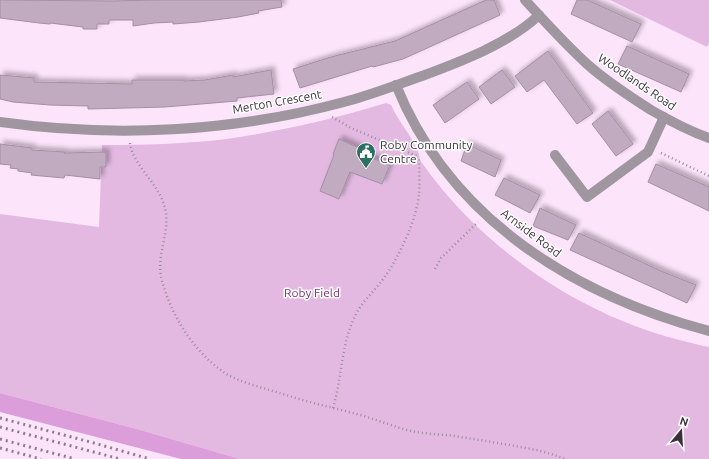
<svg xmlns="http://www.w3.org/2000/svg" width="709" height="459" viewBox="0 0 709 459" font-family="Ubuntu,sans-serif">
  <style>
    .green { fill: #e3b9e1 }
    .forest { fill: #dc9edb }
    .building { fill: #c1abc1; stroke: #a58fa4; filter: url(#shadow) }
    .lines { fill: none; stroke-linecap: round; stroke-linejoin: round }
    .path { stroke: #9c8c9c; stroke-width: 2.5; stroke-dasharray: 1 3; stroke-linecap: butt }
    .minor { stroke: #a0969f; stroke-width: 10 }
    .rail { stroke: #8d7d8c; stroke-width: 3; stroke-dasharray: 2 4; stroke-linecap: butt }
    .labels { text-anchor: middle; stroke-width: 3; stroke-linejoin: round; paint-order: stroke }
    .street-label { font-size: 12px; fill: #393039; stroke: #fff }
    .poi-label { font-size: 12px; fill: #393039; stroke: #fff; text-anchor: start }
    .park-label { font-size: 12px; fill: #772f78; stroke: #fff }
  </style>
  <defs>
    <filter id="shadow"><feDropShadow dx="3.5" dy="-3.5" stdDeviation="2" flood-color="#0004"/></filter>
  </defs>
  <rect width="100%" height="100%" fill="#fce4fb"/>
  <g class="green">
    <path d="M610 0H709V43L707 47Z"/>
    <path d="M386 103 391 105C398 121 412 136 418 152 420 156 419 160 422 163 470 232 547 291 625 322 652 333 680 341 709 347V459H240L137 429 0 393V214L99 227 102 145C144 145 185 144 227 139 281 131 334 119 386 103Z"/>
  </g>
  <path class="forest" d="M0 393 137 429 240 459H181L0 412Z"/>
  <g class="building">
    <path d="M0 0 113 1 155 0H281L282 7 258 11 259 13 238 17 199 22 173 24V22L154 23 133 26V20H109V24H97V29H83V27L50 23V24L39 23 0 18Z"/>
    <path d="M486 0H494L500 15 403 59 373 67 372 66 300 88 293 69 331 57 395 41Z"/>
    <path d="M577 0H587L641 24 632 42 571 14Z"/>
    <path d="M627 46 689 74 681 92 618 64Z"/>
    <path d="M548 51 593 113 577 124 544 80 527 92 515 76Z"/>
    <path d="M271 70 274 94 237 98V101L165 107 88 109V106L50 105 13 102 0 99V75L34 78V82L132 84V80H184V81L205 80 233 75V77Z"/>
    <path d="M502 70 515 87 491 104 479 87Z"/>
    <path d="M467 82 479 99 445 123 433 105Z"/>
    <path d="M608 111 633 144 616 156 592 124Z"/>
    <path d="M339 139 361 149 359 153 390 165 382 184 350 172 339 199 320 191 334 155 333 154Z"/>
    <path d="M0 144 32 148V150L65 152 64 153 106 152V167H100V179L65 175 64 178 31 175 32 173 18 171V169L10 168 11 165 0 164Z"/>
    <path d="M467 144 501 160 495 177 461 161Z"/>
    <path d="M656 164 709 187V211L648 182Z"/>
    <path d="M504 178 540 195 530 213 495 195Z"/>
    <path d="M540 208 576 225 568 240 533 226Z"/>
    <path d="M579 233 661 271 696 285 687 303 570 250Z"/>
  </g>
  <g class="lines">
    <g class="path">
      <path d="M332 117 351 128 419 157"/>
      <path d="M130 143C133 166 159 183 165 208 171 233 155 255 162 281 172 317 194 352 225 373 240 383 272 390 289 396 314 404 339 409 364 416 380 421 395 427 411 431 425 434 440 434 454 436 480 440 505 444 531 449 543 451 554 455 566 459"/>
      <path d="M661 153 709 176"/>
      <path d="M435 269 441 258 478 222"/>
      <path d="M333 408C342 378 341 345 355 316 362 301 377 289 386 275 400 255 417 218 419 194 420 182 419 169 419 157"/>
    </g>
    <g class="minor">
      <path d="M525 0C545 22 565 44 587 64 606 81 629 96 651 110 670 121 689 131 709 138"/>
      <path d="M396 85C450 219 574 295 709 331"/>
      <path d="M0 122C114 138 233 132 344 102 371 95 396 85 422 76 460 62 510 43 539 15"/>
      <path d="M555 155 587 197 648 152 664 117"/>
    </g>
    <g class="rail">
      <path d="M0 418 94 443 150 459"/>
      <path d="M0 427 120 459"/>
      <path d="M0 439 75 459"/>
      <path d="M0 448 41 459"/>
    </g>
  </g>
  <defs>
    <g id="civic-pin" transform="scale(1)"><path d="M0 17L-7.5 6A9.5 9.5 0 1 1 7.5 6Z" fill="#2d7062" stroke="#fff"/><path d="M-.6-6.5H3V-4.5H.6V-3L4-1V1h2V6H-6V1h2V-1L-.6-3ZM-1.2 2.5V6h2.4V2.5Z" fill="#fff"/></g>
  </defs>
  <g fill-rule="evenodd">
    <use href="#civic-pin" x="366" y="152"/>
  </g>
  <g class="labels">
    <g class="street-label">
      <text transform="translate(637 82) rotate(34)" y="4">Woodlands Road</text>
      <text transform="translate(277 102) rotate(-10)" y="4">Merton Crescent</text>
      <text transform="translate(531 233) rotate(37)" y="4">Arnside Road</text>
    </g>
    <g class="poi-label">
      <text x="380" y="149">Roby Community<tspan x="380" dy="14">Centre</tspan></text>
    </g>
    <g class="park-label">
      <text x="312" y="297">Roby Field</text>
    </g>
  </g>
  <g transform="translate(681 431) rotate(18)" stroke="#ffffff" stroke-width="3" paint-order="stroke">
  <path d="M0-3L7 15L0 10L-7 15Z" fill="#393039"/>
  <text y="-6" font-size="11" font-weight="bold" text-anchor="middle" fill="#393039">N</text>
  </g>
</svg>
